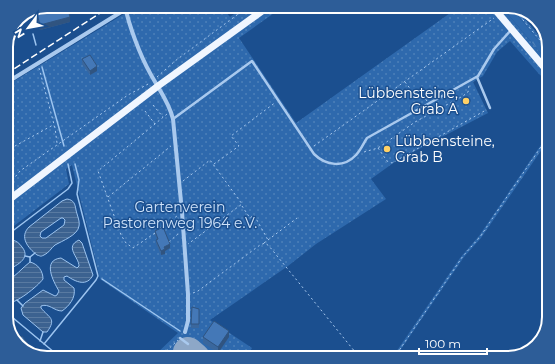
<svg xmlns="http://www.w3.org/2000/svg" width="555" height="364" viewBox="0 0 555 364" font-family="Montserrat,sans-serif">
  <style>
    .grass { fill: url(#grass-dots) }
    .forest { fill: url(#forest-firs) }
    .water { fill: url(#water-rules); stroke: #9cc4f0; fill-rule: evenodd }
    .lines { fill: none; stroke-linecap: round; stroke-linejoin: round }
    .stream { stroke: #9cc4f0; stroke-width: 1.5 }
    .runway { stroke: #8da7c7; stroke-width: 30 }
    .path { stroke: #a9c9ee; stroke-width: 1; stroke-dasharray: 2 3; stroke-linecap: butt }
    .lane { stroke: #a9c9ee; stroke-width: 2.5 }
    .street { stroke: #a9c9ee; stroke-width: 4 }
    .primary { stroke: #f0f6ff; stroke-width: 7 }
    .rail { stroke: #fff; stroke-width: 1.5; stroke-dasharray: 7 3; stroke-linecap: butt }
    .wall { fill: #3a679d }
    .shaded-wall { fill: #305480 }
    .building { fill: #4478b7; stroke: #305480 }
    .poi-dot { fill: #ffd166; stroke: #1b4f8f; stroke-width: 1.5 }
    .labels { text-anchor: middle; stroke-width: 3; stroke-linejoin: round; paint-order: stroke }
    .poi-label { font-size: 14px; fill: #fff; stroke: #1b4f8f; text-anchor: end }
    .park-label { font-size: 14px; fill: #cfe3fa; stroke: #1b4f8f }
    .rim { fill: none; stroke: #fff; stroke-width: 2 }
  </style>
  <defs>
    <pattern id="grass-dots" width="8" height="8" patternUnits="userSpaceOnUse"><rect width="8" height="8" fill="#2e69ad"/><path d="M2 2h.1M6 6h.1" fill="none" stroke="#4d80b9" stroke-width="1.8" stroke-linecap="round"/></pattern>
    <pattern id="forest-firs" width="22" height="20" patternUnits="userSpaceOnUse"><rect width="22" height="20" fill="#2e69ad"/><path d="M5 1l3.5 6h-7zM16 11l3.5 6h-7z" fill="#4d80b9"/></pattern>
    <pattern id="water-rules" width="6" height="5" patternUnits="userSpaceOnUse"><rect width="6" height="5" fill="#3c6290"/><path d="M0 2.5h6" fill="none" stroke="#597aa1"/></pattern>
  </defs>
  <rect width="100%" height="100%" fill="#1b4f8f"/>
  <g class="grass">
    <path d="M122 6H221L230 17 245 6H284L239 38 296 123 460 6H501L549 63V83L539 74 510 41 497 52 483 76 473 82 488 113 396 161 371 179 386 199 316 244 288 266 210 320 252 348 246 358H152L178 333 100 279 72 165 66 169 69 184 6 232V86L124 14Z"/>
    <path d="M510 6 516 9 519 12 549 48V54Z"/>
    <path d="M549 133V139L481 238 464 257 395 358H392L460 258 479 236Z"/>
  </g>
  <path class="forest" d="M501 6H510L549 54V63Z"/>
  <g class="water">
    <path d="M67 199C74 200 75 204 76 210 77 215 80 221 79 226 78 235 62 241 55 245 51 248 49 253 44 255 40 257 41 256 37 255 28 248 19 237 29 227L62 201ZM61 218H63L65 220 64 225 46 238H42L40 236 41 232Z"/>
    <path d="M12 240C17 241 19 243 22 247 32 259 15 266 6 271V244Z"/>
    <path d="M79 240 82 243 93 275C87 287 76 282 67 276L64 277V280L74 288C76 298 69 306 62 311 54 311 49 303 41 306V308C49 318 57 318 47 332H43L23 315 21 308 25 303 43 290 55 296 57 295 59 291C53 281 42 260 61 258L77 268 79 266C79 257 64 247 79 240Z"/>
    <path d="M30 262C38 264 43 271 43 279 38 286 15 305 6 303V282C15 277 22 268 30 262Z"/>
  </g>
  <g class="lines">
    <g class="stream">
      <path d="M33 34 36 45"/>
      <path d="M42 67 64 146"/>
      <path d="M6 236 68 189 72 183 68 164"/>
      <path d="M25 256 30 257"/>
      <path d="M30 257 35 253"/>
      <path d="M30 257V262"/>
      <path d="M102 279 180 331"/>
      <path d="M17 300 23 306"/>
      <path d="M6 312 61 358"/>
      <path d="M40 341 43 332"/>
      <path d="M44 344 96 280 98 276 77 194 79 180 75 164"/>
    </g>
    <path class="runway" d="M188 352 195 358"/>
    <g class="path">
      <path d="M513 8 549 51"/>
      <path d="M39 68 55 128 57 143"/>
      <path d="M157 77 175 61 249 6"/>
      <path d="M405 82 415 95 422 94 427 101"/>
      <path d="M153 105 163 117"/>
      <path d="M145 111 155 124 167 114"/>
      <path d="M314 146 494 18"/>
      <path d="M378 148 387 161 392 163 486 110"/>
      <path d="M6 151 53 125"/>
      <path d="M364 152 378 148 415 122 463 96 468 92 469 85"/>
      <path d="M214 164 239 146 231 136 276 102"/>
      <path d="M183 181 210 160 242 204 188 244"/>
      <path d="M6 188 20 171 128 95 150 83"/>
      <path d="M108 197 171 146"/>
      <path d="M242 206 250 218 254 215 268 240"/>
      <path d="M159 229 177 216"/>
      <path d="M155 233 133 248 126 243 121 235 98 171 155 124"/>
      <path d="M169 242 179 233"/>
      <path d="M264 243 297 218"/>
      <path d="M193 293 198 291 260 245 265 243 269 246 360 358"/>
      <path d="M159 358 178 340"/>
      <path d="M394 358 463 256 480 237 496 213 549 135"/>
    </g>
    <g class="lane">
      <path d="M477 77 490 108"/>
      <path d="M173 119 252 61 314 154C326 166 344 168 356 155 361 150 363 144 367 138L478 76 494 49 512 29"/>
      <path d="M180 338 188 344"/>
    </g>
    <g class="street">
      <path d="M125 6C129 26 140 55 150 73 158 88 169 102 173 119L182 212 188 294V321L185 332"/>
      <path d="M6 83 126 9"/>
    </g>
    <g class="primary">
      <path d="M492 6 549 73"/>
      <path d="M6 202 158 86 269 6"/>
    </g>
    <path class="rail" d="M6 74 111 6"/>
  </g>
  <g class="wall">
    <path d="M47 6 68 11 70 22 40 30 35 13V11Z"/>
    <path d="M82 59 97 71 90 75 82 64Z"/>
    <path d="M155 231 170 248 165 251V254L161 255 156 244V240L157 239 155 235Z"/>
    <path d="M192 307 199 309V328H191Z"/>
    <path d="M203 337H229L218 353 203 343Z"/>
  </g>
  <g class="shaded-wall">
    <path d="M67 6H86L67 12Z"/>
    <path d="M70 17V22L40 30V25Z"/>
    <path d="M97 66V71L90 75V71Z"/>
    <path d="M170 244V248L165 251V254L161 255V251L164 247Z"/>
    <path d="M229 331V337L218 353V347Z"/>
    <path d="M28 344V349L24 351 22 348Z"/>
  </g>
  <g class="building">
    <path d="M47 6H68H67L70 17 40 25 36 10Z"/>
    <path d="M90 55 97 66 90 71 82 59Z"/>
    <path d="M163 227 170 244 164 247 165 249 161 251 156 240 158 239 155 231Z"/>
    <path d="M192 307 199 309V324H191Z"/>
    <path d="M214 321 229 331 218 347 203 337Z"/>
    <path d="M14 333 18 339 22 336 28 344 22 348Z"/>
    <path d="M35 350 39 356 30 353Z"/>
  </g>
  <g class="poi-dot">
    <circle cx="466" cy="101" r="4"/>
    <circle cx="387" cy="149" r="4"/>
  </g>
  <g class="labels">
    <g class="poi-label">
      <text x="458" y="98">Lübbensteine,<tspan x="458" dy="16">Grab A</tspan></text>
      <text x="395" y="146" text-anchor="start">Lübbensteine,<tspan x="395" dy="16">Grab B</tspan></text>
    </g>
    <g class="park-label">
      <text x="180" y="212">Gartenverein<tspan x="180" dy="16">Pastorenweg 1964 e.V.</tspan></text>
    </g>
  </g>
  <path d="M0 0H555V364H0ZM47 13H508A34 34 0 0 1 542 47V317A34 34 0 0 1 508 351H47A34 34 0 0 1 13 317V47A34 34 0 0 1 47 13Z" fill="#2d5d98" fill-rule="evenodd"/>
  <path class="rim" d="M47 13H508A34 34 0 0 1 542 47V317A34 34 0 0 1 508 351H47A34 34 0 0 1 13 317V47A34 34 0 0 1 47 13Z"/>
  <g transform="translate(28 28) rotate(238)" stroke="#1b4f8f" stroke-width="3" paint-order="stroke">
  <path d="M0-3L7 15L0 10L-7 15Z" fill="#ffffff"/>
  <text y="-6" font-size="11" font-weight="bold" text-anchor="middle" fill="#ffffff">N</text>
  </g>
  <path d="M419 348v6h68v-6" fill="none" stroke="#ffffff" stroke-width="2"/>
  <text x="425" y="348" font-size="12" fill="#ffffff" stroke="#1b4f8f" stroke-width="3" paint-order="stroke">100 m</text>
</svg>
